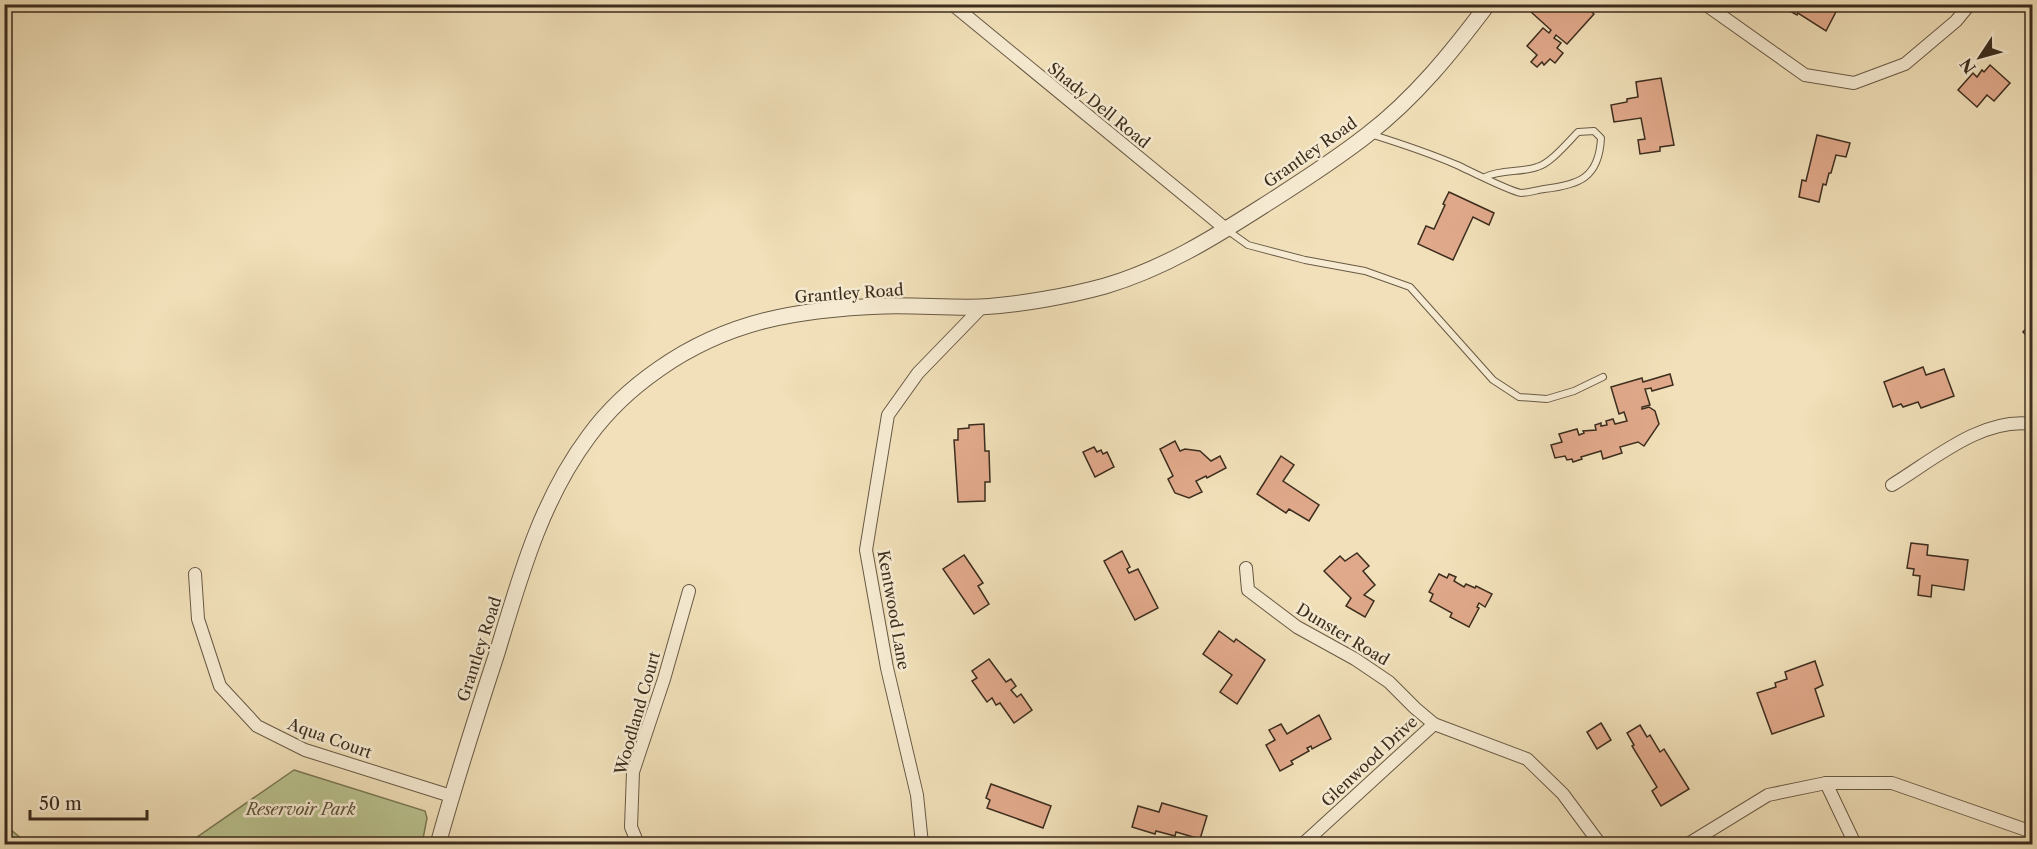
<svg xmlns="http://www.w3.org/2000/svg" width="2037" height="849" viewBox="0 0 2037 849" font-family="'Libre Caslon Text',serif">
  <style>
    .green { fill: #b9c28f; stroke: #7a7856; stroke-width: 1.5 }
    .building { fill: #e1a98b; stroke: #3c2d1e; stroke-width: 1.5 }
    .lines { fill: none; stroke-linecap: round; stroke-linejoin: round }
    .service-casing { stroke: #695a45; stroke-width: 8 }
    .minor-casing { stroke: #695a45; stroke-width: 14 }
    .tertiary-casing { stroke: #695a45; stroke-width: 17 }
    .service { stroke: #f6ebd2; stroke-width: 6 }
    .minor { stroke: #f6ebd2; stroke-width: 12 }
    .tertiary { stroke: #f6ebd2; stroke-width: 15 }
    .labels { text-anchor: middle; stroke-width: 5; stroke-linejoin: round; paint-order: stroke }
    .street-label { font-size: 16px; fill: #3c2d1e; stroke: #f6ebd2 }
    .park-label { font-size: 16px; font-style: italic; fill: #5b523a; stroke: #f6ebd2 }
  </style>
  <rect width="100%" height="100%" fill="#f1e0b9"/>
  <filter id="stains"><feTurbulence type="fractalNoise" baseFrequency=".00333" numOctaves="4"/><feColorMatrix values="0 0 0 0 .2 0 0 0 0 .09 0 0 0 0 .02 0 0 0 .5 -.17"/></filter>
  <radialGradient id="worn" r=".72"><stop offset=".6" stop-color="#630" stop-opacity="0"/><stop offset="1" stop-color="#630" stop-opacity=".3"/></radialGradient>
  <g class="green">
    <path d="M294 770 425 811 427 818 422 844H187Z"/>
    <path d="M4 825H5L28 844H5Z"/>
  </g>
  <g class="building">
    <path d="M1537 4H1583L1594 14 1567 44 1556 35 1554 38 1561 43 1557 48 1563 53 1555 63 1550 59 1544 65 1542 62 1537 67 1531 62 1537 55 1527 46 1543 28 1549 33 1551 30 1531 12Z"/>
    <path d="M1786 4H1840L1826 31 1798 13 1797 15 1784 8Z"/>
    <path d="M1990 65 2010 83 1994 101 1987 95 1977 107 1958 90 1973 73 1977 77 1982 70 1984 72Z"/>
    <path d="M1661 78 1674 145 1660 147V151L1640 154 1638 140 1645 139 1641 118 1614 122 1611 105 1627 102V99L1638 97 1636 82Z"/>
    <path d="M1817 135 1850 143 1846 157 1836 155 1831 173H1829L1826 185 1823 184 1819 202 1799 197 1802 180 1806 181Z"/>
    <path d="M1449 192 1494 213 1489 225 1473 217 1453 260 1418 244 1426 226 1434 229 1445 205 1443 204Z"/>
    <path d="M2032 322V341L2023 332Z"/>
    <path d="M1923 367 1926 375 1944 369 1954 396 1921 408 1918 402 1903 407 1901 404 1893 407 1884 382Z"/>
    <path d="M1670 374 1673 385 1652 391 1651 388 1645 389 1650 405 1642 407V409L1649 407 1655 411 1659 424 1644 446 1638 442 1620 447 1622 453 1603 459 1601 451 1581 457 1582 459 1573 462 1572 459 1567 460 1565 456 1555 458 1551 445 1562 442 1559 434 1577 429 1579 435 1584 433 1583 431 1596 430 1595 425 1601 423V426L1607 425 1606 421 1613 419 1615 424 1627 421 1624 412 1619 414 1611 387 1642 378 1643 382Z"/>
    <path d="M984 424 985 451H989L990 482H985V501L958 502 954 440H958V429L969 428V425Z"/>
    <path d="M1175 441 1180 451 1185 449 1200 451 1211 461 1220 456 1226 468 1207 478 1206 476 1196 481 1202 492 1189 498 1175 493 1168 479 1173 476 1160 449Z"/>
    <path d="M1094 447 1097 452 1101 450 1103 454 1107 452 1114 467 1095 477 1083 452Z"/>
    <path d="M1281 456 1294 465 1283 481 1319 505 1309 521 1289 509 1286 513 1257 494Z"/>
    <path d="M1911 543 1928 545 1927 555 1968 560 1964 590 1932 585 1931 597 1918 595 1920 576 1913 575 1914 569 1907 568Z"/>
    <path d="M1122 551 1130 567 1127 569 1129 573 1138 569 1158 608 1135 620 1104 561Z"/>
    <path d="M1357 553 1369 566 1363 571 1375 585 1364 595 1374 601 1365 617 1346 606 1351 598 1324 571 1340 556 1345 561Z"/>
    <path d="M964 555 983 583 978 586 989 604 974 614 943 569Z"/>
    <path d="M1439 574 1447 578 1449 574 1456 577 1454 581 1464 587 1466 584 1475 588 1476 586 1492 594 1485 607 1479 603 1477 607 1479 608 1469 627 1450 617 1452 613 1430 601 1433 594 1429 592Z"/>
    <path d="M1219 631 1234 642 1236 639 1265 660 1237 704 1220 692 1232 675 1203 654Z"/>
    <path d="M989 659 1006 682 1011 679 1016 686 1011 690 1017 697 1021 694 1032 710 1014 723 1000 703 996 705 992 698 987 702 972 681 977 678 972 671Z"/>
    <path d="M1815 661 1823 685 1815 689 1824 716 1772 734 1757 693 1776 687 1775 683 1787 679 1785 672Z"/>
    <path d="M1319 715 1331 739 1312 749 1311 746 1307 748 1309 751 1291 761 1293 764 1280 771 1266 745 1275 740 1269 730 1281 724 1287 734Z"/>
    <path d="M1601 723 1611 740 1597 749 1587 732Z"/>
    <path d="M1640 725 1647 737 1650 735 1660 752 1664 749 1689 789 1661 806 1652 791 1657 787 1632 746 1634 745 1627 733Z"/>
    <path d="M991 784 1051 806 1043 828 987 808 990 800 986 798Z"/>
    <path d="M1162 803 1207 816 1200 839 1176 832 1175 836 1156 831 1155 834 1132 827 1138 806 1159 812Z"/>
  </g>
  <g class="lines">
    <g class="service-casing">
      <g id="service">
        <path d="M1370 134C1399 143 1429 153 1457 165 1470 171 1509 191 1521 193 1528 193 1537 190 1544 189 1579 185 1599 178 1601 138L1594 131 1578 132C1568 142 1551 163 1537 167 1520 173 1502 169 1485 177"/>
        <path d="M1227 230 1248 245 1305 260 1365 271 1410 287 1493 380 1519 397 1547 399 1574 391 1603 377"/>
      </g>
    </g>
    <g class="minor-casing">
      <g id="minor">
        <path d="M952 4 1227 230"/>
        <path d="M1705 4 1805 75 1854 83 1905 64 1956 21 1970 4"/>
        <path d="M1892 485C1933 460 1982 417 2032 424"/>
        <path d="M1246 568 1248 590 1297 627 1355 659 1389 682 1415 708 1434 724 1527 759 1563 794 1600 844"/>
        <path d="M195 574 198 619 220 686 257 726 305 750 451 796"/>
        <path d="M1826 783 1855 844"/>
        <path d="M638 844 631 827 633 772 664 679 689 591"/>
        <path d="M922 844 917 795 887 668 866 550 888 415 918 373 982 307"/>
        <path d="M1303 844 1434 724"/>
        <path d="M1688 844 1768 795 1826 783H1892L2032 832"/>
      </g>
    </g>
    <g class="tertiary-casing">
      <path id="tertiary" d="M438 844C456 780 476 717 497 653 520 577 541 500 589 436 608 410 633 387 659 369 729 320 800 309 884 306 916 305 948 308 980 307 1018 305 1069 296 1105 286 1163 269 1213 238 1263 206 1299 183 1334 161 1367 135 1415 98 1452 52 1488 4"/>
    </g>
    <use href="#service" class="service"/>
    <use href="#minor" class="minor"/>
    <use href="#tertiary" class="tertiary"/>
  </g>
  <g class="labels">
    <g class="street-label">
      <text transform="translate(1099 105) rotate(39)" y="6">Shady Dell Road</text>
      <text transform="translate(1310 152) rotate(-35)" y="6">Grantley Road</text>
      <text transform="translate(849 293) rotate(-4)" y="6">Grantley Road</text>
      <text transform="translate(894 610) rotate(80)" y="6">Kentwood Lane</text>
      <text transform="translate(1343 634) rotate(31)" y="6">Dunster Road</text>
      <text transform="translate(479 649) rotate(-72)" y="6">Grantley Road</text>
      <text transform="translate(637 713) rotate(-74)" y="6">Woodland Court</text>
      <text transform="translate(330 738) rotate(20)" y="6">Aqua Court</text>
      <text transform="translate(1369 761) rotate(-43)" y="6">Glenwood Drive</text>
    </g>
    <g class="park-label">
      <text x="301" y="815">Reservoir Park</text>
    </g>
  </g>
  <rect width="2037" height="849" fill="none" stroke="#f1e0b9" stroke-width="24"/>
  <rect x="6" y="6" width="2025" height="837" fill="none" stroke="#3c2d1e" stroke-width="3"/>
  <rect x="12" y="12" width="2013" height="825" fill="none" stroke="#3c2d1e" stroke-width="1.5"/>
  <g transform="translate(1980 57) rotate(234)" stroke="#f6ebd2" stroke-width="4.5" paint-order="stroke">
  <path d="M0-4.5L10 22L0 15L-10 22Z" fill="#3c2d1e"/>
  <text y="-9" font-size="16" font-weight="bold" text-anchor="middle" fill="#3c2d1e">N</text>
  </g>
  <path d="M30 810v9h117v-9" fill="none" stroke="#3c2d1e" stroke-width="3"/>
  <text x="39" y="810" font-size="18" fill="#3c2d1e" stroke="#f6ebd2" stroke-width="4.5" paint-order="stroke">50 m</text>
  <rect width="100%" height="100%" filter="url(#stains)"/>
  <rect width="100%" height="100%" fill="url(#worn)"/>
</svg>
